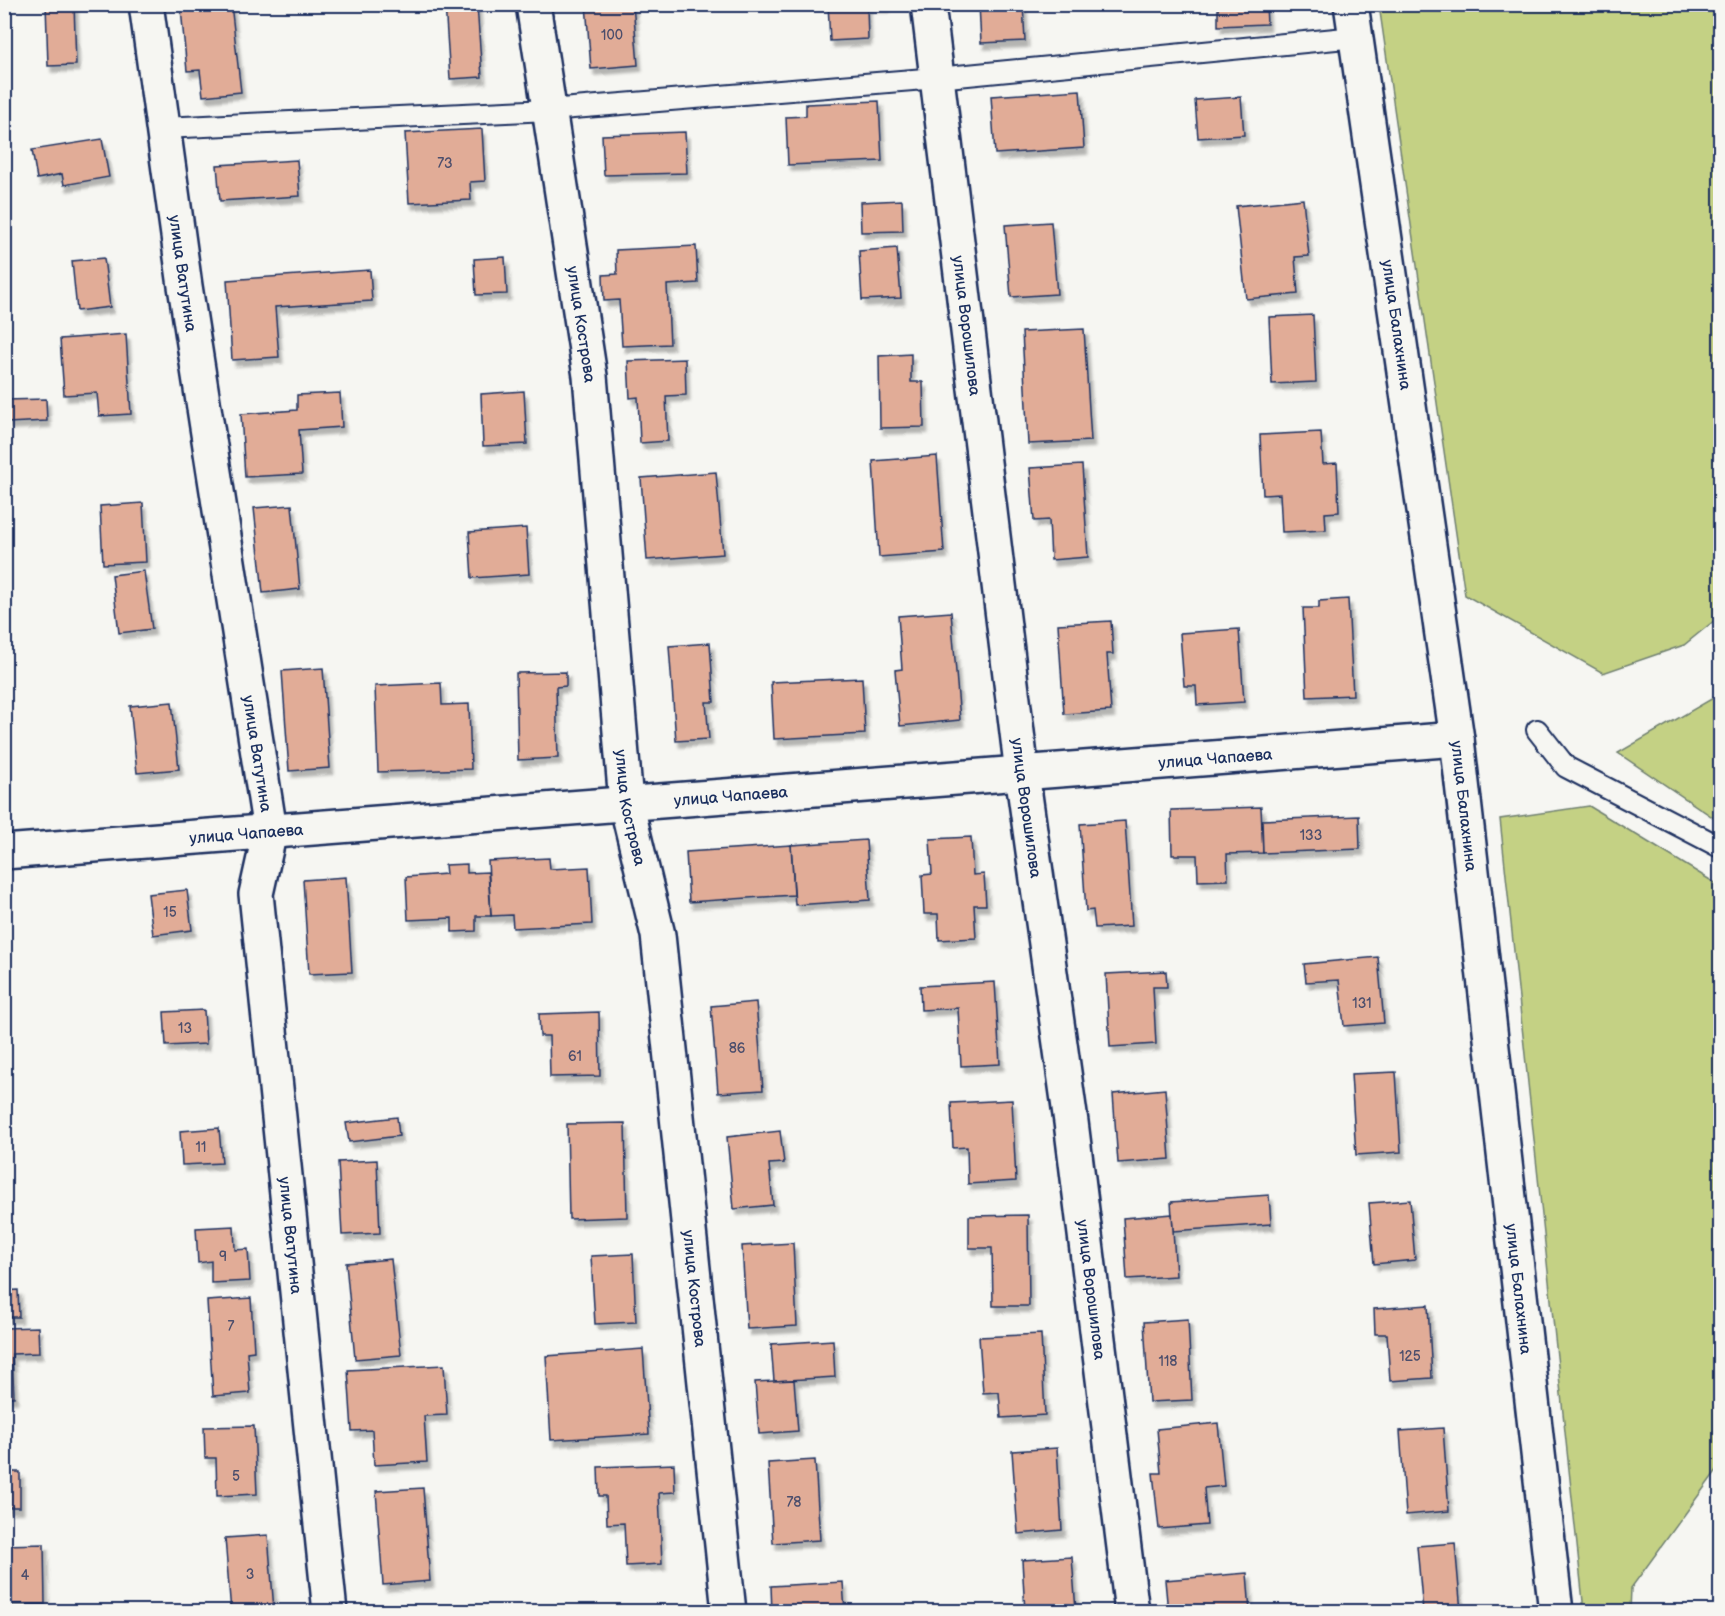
<svg xmlns="http://www.w3.org/2000/svg" width="1725" height="1616" viewBox="0 0 1725 1616" font-family="'Balsamiq Sans',sans-serif">
  <style>
    .green { fill: #c4d184; stroke: #708071; stroke-width: 1.5 }
    .building { fill: #e1ac97; stroke: #1b2f5e; stroke-width: 1.5; filter: url(#shadow) }
    .lines { fill: none; stroke-linecap: round; stroke-linejoin: round }
    .lane-casing { stroke: #1b2f5e; stroke-width: 24 }
    .street-casing { stroke: #1b2f5e; stroke-width: 38 }
    .secondary-casing { stroke: #1b2f5e; stroke-width: 38 }
    .lane { stroke: #f6f6f2; stroke-width: 20 }
    .street { stroke: #f6f6f2; stroke-width: 33 }
    .secondary { stroke: #f6f6f2; stroke-width: 33 }
    .labels { text-anchor: middle; stroke-width: 4.5; stroke-linejoin: round; paint-order: stroke }
    .number-label { font-size: 14px; fill: #4c4e6c }
    .street-label { font-size: 16px; fill: #1b2f5e; stroke: #f6f6f2 }
  </style>
  <defs>
    <filter id="shadow"><feDropShadow dx="3.5" dy="6" stdDeviation="1.5" flood-color="#0004"/></filter>
  </defs>
  <rect width="100%" height="100%" fill="#f6f6f2"/>
  <filter id="ink" filterUnits="userSpaceOnUse"><feTurbulence type="fractalNoise" baseFrequency=".0167" numOctaves="2"/><feDisplacementMap in="SourceGraphic" scale="12" xChannelSelector="R" yChannelSelector="G"/><feConvolveMatrix kernelMatrix="1 2 1 2 8 2 1 2 1" color-interpolation-filters="sRGB"/></filter>
  <g filter="url(#ink)">
    <g class="green">
      <path d="M1379 5H1720V616L1684 645 1603 673 1465 595Z"/>
      <path d="M1720 694V822L1618 753Z"/>
      <path d="M1589 806 1720 886V1466L1631 1588 1630 1612 1584 1611 1500 819Z"/>
    </g>
    <g class="building">
      <path d="M46 4H74L76 65 48 66Z"/>
      <path d="M231 4 241 92 203 96 200 70 187 71 181 9Z"/>
      <path d="M445 4H477L482 77 450 79Z"/>
      <path d="M586 4H633L638 65 591 69Z"/>
      <path d="M828 4H886V6H867L868 39 830 41Z"/>
      <path d="M979 4H1023L1025 41 981 43Z"/>
      <path d="M1218 4H1266L1267 24 1218 26Z"/>
      <path d="M1080 90 1084 148 995 154 991 96Z"/>
      <path d="M1241 97 1244 135 1198 138 1195 100Z"/>
      <path d="M879 101 882 161 788 165 786 117 806 116V104Z"/>
      <path d="M482 129 485 181 470 182 471 200 409 203 405 133Z"/>
      <path d="M685 132 687 173 604 175 602 135Z"/>
      <path d="M102 139 109 177 64 185 62 174 37 179 32 150Z"/>
      <path d="M297 160 300 196 220 201 217 165Z"/>
      <path d="M1303 199 1309 256 1295 257 1298 294 1246 299 1236 206Z"/>
      <path d="M902 200 903 231 861 232 860 202Z"/>
      <path d="M1051 222 1057 294 1011 297 1005 225Z"/>
      <path d="M696 246 698 283 667 285 670 344 622 346 619 300 604 301 603 275 617 274 616 250Z"/>
      <path d="M897 248 901 298 862 300 859 251Z"/>
      <path d="M505 257 507 294 476 295 474 259Z"/>
      <path d="M104 258 110 307 77 311 72 261Z"/>
      <path d="M370 270 372 301 275 307 279 357 232 360 227 280Z"/>
      <path d="M1313 315 1316 382 1272 384 1269 317Z"/>
      <path d="M1084 329 1091 441 1028 444 1022 332Z"/>
      <path d="M126 334 131 414 99 416 97 393 64 395 60 339Z"/>
      <path d="M911 354V382H923L924 427 880 428 879 356Z"/>
      <path d="M685 359 686 395 666 396 668 441 640 443 638 397 630 398 628 361Z"/>
      <path d="M524 391 527 444 483 446 481 394Z"/>
      <path d="M340 393 342 427 299 430 302 474 245 477 241 414 297 410V395Z"/>
      <path d="M46 399 47 421 7 423 6 400Z"/>
      <path d="M1321 432 1323 464 1337 463 1339 512 1325 513 1326 530 1282 532 1280 494 1263 495 1260 435Z"/>
      <path d="M937 456 944 552 879 557 873 461Z"/>
      <path d="M1082 465 1088 557 1051 560 1049 520 1034 521 1030 468Z"/>
      <path d="M716 472 723 554 647 560 641 478Z"/>
      <path d="M143 503 146 562 103 564 100 506Z"/>
      <path d="M292 505 300 589 263 593 254 508Z"/>
      <path d="M526 528 529 574 472 578 469 532Z"/>
      <path d="M144 571 152 629 119 633 112 575Z"/>
      <path d="M1348 599 1353 695 1307 697 1303 608H1319V601Z"/>
      <path d="M951 612 960 720 900 726 895 670 902 669 898 616Z"/>
      <path d="M1111 621 1113 654H1107L1111 711 1064 714 1058 624Z"/>
      <path d="M1239 629 1244 702 1197 705 1196 686H1184L1180 633Z"/>
      <path d="M710 643 714 702H706L709 739 676 741 669 646Z"/>
      <path d="M323 668 330 768 289 771 282 671Z"/>
      <path d="M566 672V686L556 687 558 758 518 760 516 673Z"/>
      <path d="M862 678 865 734 774 739 771 682Z"/>
      <path d="M441 683 442 705 469 704 471 769 378 772 375 686Z"/>
      <path d="M172 702 179 769 137 773 130 706Z"/>
      <path d="M1261 807 1263 853 1227 854 1228 880 1198 881 1197 855H1172L1171 810Z"/>
      <path d="M1359 816 1360 849 1263 853 1262 820Z"/>
      <path d="M1125 821 1132 926 1095 928 1093 910 1086 911 1080 824Z"/>
      <path d="M971 837 973 875 984 874 986 905H974L976 938 939 940 938 914H924L922 875 932 874 930 839Z"/>
      <path d="M866 840 870 900 795 905 791 845Z"/>
      <path d="M791 845 794 895 689 902 686 852Z"/>
      <path d="M549 858 550 869 589 867 592 924 513 928 512 915 491 916 488 861Z"/>
      <path d="M467 864V873L488 872 491 916H476V931L452 932V918L408 920 406 877 446 874 445 865Z"/>
      <path d="M346 877 352 972 309 974 303 880Z"/>
      <path d="M187 890 192 930 153 935 148 894Z"/>
      <path d="M1378 957 1384 1023 1344 1026 1339 980 1306 982 1304 964Z"/>
      <path d="M1166 971 1167 987H1153L1156 1044 1110 1047 1106 974Z"/>
      <path d="M995 982 1000 1064 961 1066 958 1008 921 1010 920 986Z"/>
      <path d="M756 1002 763 1090 718 1093 711 1006Z"/>
      <path d="M204 1010 206 1044 166 1046 164 1012Z"/>
      <path d="M599 1012 600 1076 550 1077 549 1036H540L539 1014Z"/>
      <path d="M1396 1072 1401 1152 1356 1155 1351 1074Z"/>
      <path d="M1165 1089 1170 1159 1118 1163 1113 1094Z"/>
      <path d="M1012 1100 1016 1181 968 1184 967 1147 953 1148 951 1103Z"/>
      <path d="M397 1117 399 1136 349 1142 346 1123Z"/>
      <path d="M625 1123 627 1217 569 1219 567 1124Z"/>
      <path d="M219 1128 222 1163 182 1165 180 1131Z"/>
      <path d="M780 1131 784 1163 769 1164 773 1205 734 1209 727 1137Z"/>
      <path d="M377 1160 380 1233 342 1235 338 1162Z"/>
      <path d="M1269 1195 1271 1224 1173 1231 1171 1202Z"/>
      <path d="M1410 1200 1415 1260 1374 1264 1369 1203Z"/>
      <path d="M1172 1214 1176 1276 1127 1279 1123 1218Z"/>
      <path d="M1028 1215 1029 1306H993L992 1248H969V1216Z"/>
      <path d="M234 1226 235 1250 248 1249 250 1281 211 1283V1261L198 1263 196 1228Z"/>
      <path d="M793 1243 797 1326 747 1329 742 1246Z"/>
      <path d="M633 1254 636 1322 595 1324 591 1256Z"/>
      <path d="M391 1259 401 1355 355 1359 346 1263Z"/>
      <path d="M18 1290 19 1317H4V1291Z"/>
      <path d="M251 1298 254 1351 247 1352 250 1393 213 1396 207 1301Z"/>
      <path d="M1428 1305 1432 1378 1390 1381 1387 1334H1375L1374 1309Z"/>
      <path d="M1188 1319 1192 1400 1149 1402 1144 1322Z"/>
      <path d="M38 1327 39 1353 12 1354 14 1397H4V1328Z"/>
      <path d="M1041 1334 1045 1415 1001 1418 999 1392 983 1393 979 1337Z"/>
      <path d="M833 1340 835 1377 774 1381 771 1344Z"/>
      <path d="M643 1349 649 1434 551 1440 546 1356Z"/>
      <path d="M444 1365 447 1415 424 1416 427 1462 374 1465 372 1430 352 1431 348 1370Z"/>
      <path d="M794 1380 798 1431 759 1434 755 1382Z"/>
      <path d="M1218 1423 1224 1486 1204 1488 1207 1525 1159 1529 1153 1473H1161L1157 1429Z"/>
      <path d="M254 1426 257 1494 217 1496 216 1458H205L204 1427Z"/>
      <path d="M1443 1428 1449 1511 1406 1515 1400 1431Z"/>
      <path d="M1057 1448 1062 1530 1018 1534 1012 1451Z"/>
      <path d="M815 1460 820 1540 773 1543 768 1463Z"/>
      <path d="M674 1464 675 1492 659 1493 662 1564 626 1566 624 1523 607 1524 606 1496H599L598 1467Z"/>
      <rect x="4" y="1472" width="16" height="35"/>
      <path d="M423 1488 430 1581 383 1585 376 1491Z"/>
      <path d="M268 1535 274 1610 231 1612 225 1538Z"/>
      <path d="M1455 1543 1461 1612H1423L1417 1546Z"/>
      <path d="M44 1544 45 1604H4V1545Z"/>
      <path d="M1072 1557 1076 1611 1086 1612H1025L1022 1560Z"/>
      <path d="M1247 1573 1250 1612H1168L1165 1580Z"/>
      <path d="M843 1582 845 1612H772L771 1586Z"/>
    </g>
    <g class="lines">
      <g class="lane-casing">
        <g id="lane">
          <path d="M163 128 549 110 937 78 1356 37"/>
          <path d="M1537 730 1566 767 1720 847"/>
        </g>
      </g>
      <g class="street-casing">
        <g id="street">
          <path id="s1" d="M146 4 185 286 270 831 256 894 330 1612"/>
          <path id="s2" d="M533 4 590 376 626 803 658 935 729 1612"/>
          <path id="s3" d="M928 4 1022 773 1071 1122 1132 1612"/>
        </g>
      </g>
      <g class="secondary-casing">
        <g id="secondary">
          <path id="s4" d="M1351 4 1457 739 1556 1612"/>
          <path id="s5" d="M4 852 1457 739"/>
        </g>
      </g>
      <use href="#lane" class="lane"/>
      <use href="#street" class="street"/>
      <use href="#secondary" class="secondary"/>
    </g>
  </g>
  <g class="labels">
    <g class="number-label">
      <text x="612" y="40">100</text>
      <text x="445" y="168">73</text>
      <text x="1311" y="840">133</text>
      <text x="170" y="917">15</text>
      <text x="1362" y="1008">131</text>
      <text x="185" y="1033">13</text>
      <text x="737" y="1053">86</text>
      <text x="575" y="1061">61</text>
      <text x="201" y="1152">11</text>
      <text x="223" y="1261">9</text>
      <text x="231" y="1331">7</text>
      <text x="1410" y="1361">125</text>
      <text x="1168" y="1366">118</text>
      <text x="236" y="1481">5</text>
      <text x="794" y="1507">78</text>
      <text x="250" y="1579">3</text>
      <text x="25" y="1580">4</text>
    </g>
    <g class="street-label">
      <text dy="6" stroke="none"><textPath href="#s1" startOffset="272">улица Ватутина</textPath></text>
      <text dy="6" stroke="none"><textPath href="#s2" startOffset="324">улица Кострова</textPath></text>
      <text dy="6" stroke="none"><textPath href="#s4" startOffset="324">улица Балахнина</textPath></text>
      <text dy="6" stroke="none"><textPath href="#s3" startOffset="324">улица Ворошилова</textPath></text>
      <text dy="6" stroke="none"><textPath href="#s1" startOffset="758">улица Ватутина</textPath></text>
      <text dy="6" stroke="none"><textPath href="#s5" startOffset="1215">улица Чапаева</textPath></text>
      <text dy="6" stroke="none"><textPath href="#s5" startOffset="729">улица Чапаева</textPath></text>
      <text dy="6" stroke="none"><textPath href="#s4" startOffset="810">улица Балахнина</textPath></text>
      <text dy="6" stroke="none"><textPath href="#s2" startOffset="810">улица Кострова</textPath></text>
      <text dy="6" stroke="none"><textPath href="#s3" startOffset="810">улица Ворошилова</textPath></text>
      <text dy="6" stroke="none"><textPath href="#s5" startOffset="243">улица Чапаева</textPath></text>
      <text dy="6" stroke="none"><textPath href="#s1" startOffset="1244">улица Ватутина</textPath></text>
      <text dy="6" stroke="none"><textPath href="#s2" startOffset="1296">улица Кострова</textPath></text>
      <text dy="6" stroke="none"><textPath href="#s4" startOffset="1296">улица Балахнина</textPath></text>
      <text dy="6" stroke="none"><textPath href="#s3" startOffset="1296">улица Ворошилова</textPath></text>
    </g>
  </g>
  <rect width="1725" height="1616" fill="none" stroke="#f6f6f2" stroke-width="24"/>
  <rect x="12" y="12" width="1701" height="1592" fill="none" stroke="#1b2f5e" stroke-width="2" filter="url(#ink)"/>
</svg>
